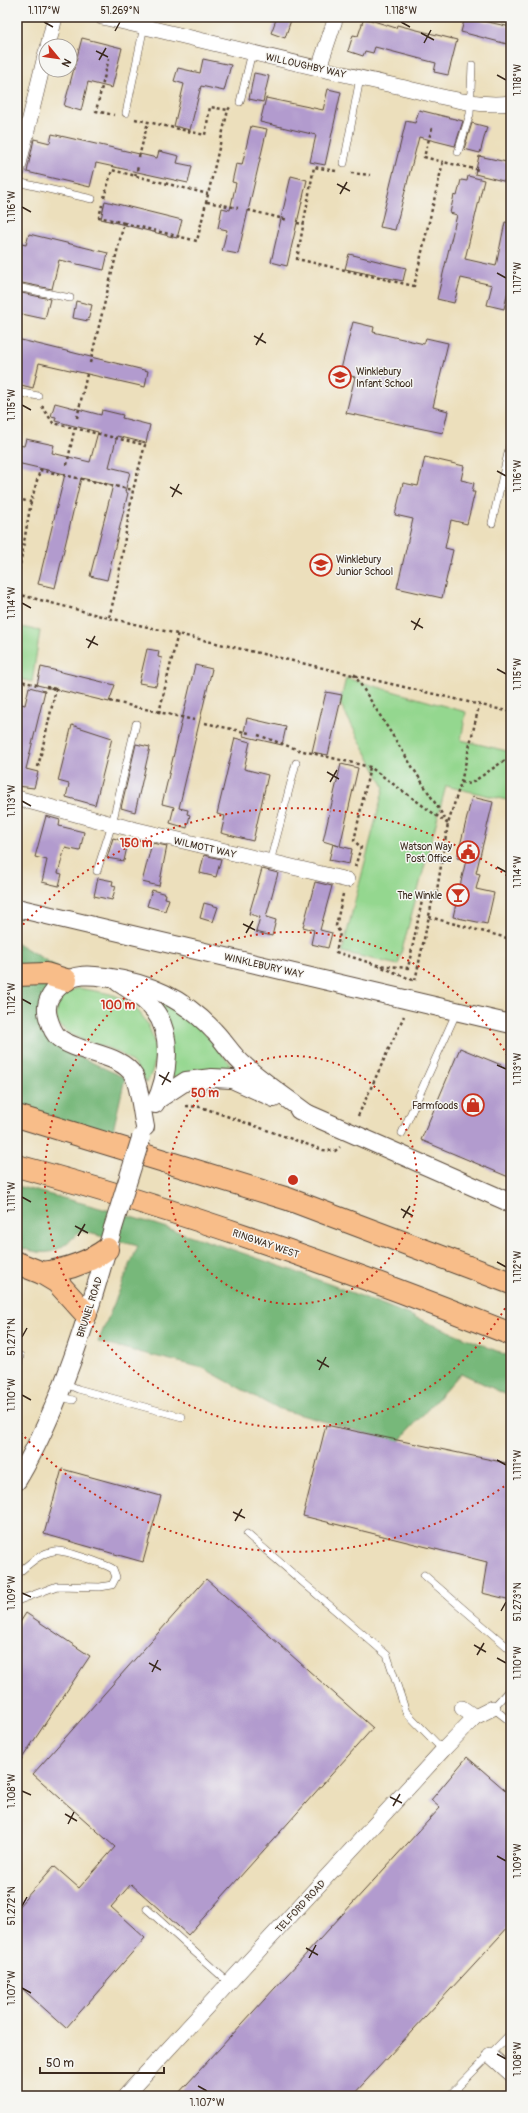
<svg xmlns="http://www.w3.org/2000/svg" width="528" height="2113" viewBox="0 0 528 2113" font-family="Pangolin,sans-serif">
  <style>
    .green { fill: #94d78f; stroke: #688056 }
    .forest { fill: #77b87a; stroke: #59714c }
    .building { fill: #b29bce }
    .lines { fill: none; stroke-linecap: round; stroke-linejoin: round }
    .service-casing { stroke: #564536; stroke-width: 8 }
    .minor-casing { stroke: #564536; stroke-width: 16 }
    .tertiary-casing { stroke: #564536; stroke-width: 20 }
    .primary-casing { stroke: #564536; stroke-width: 24 }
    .path { stroke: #564536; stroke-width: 2.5; stroke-dasharray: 3 3; stroke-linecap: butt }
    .service { stroke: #fff; stroke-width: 7 }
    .minor { stroke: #fff; stroke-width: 15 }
    .tertiary { stroke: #fff; stroke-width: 18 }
    .primary { stroke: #f8bd89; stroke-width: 22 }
    .tertiary-bridge-casing { stroke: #564536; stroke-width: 20; stroke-linecap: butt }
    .tertiary-bridge { stroke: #fff; stroke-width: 18 }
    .ticks { fill: none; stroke: #3b2a1e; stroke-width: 1.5 }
    .ring { fill: none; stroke: #c8321e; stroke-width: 2; stroke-dasharray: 2 4 }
    .labels { text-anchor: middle; stroke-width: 3; stroke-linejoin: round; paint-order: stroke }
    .street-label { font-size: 10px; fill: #3b2a1e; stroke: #f6f6f2 }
    .poi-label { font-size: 10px; fill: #3b2a1e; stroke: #f6f6f2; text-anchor: end }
    .centre { fill: #c8321e; stroke: #f6f6f2; stroke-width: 2 }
    .ring-label { font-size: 12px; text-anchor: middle; font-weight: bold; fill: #c8321e; stroke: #f6f6f2; stroke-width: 3; stroke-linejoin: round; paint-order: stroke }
    .neatline { fill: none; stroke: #3b2a1e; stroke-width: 1.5 }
    .ticks-label { font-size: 10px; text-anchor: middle; fill: #3b2a1e }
  </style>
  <rect width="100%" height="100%" fill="#f6f6f2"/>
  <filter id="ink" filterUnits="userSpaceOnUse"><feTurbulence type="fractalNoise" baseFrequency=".025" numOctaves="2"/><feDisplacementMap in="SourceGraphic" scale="8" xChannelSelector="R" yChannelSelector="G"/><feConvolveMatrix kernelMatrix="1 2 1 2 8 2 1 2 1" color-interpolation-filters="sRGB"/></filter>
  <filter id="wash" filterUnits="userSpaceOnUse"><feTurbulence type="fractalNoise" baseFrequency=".012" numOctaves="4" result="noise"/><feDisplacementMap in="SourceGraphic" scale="16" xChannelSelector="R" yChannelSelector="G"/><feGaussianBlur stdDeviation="0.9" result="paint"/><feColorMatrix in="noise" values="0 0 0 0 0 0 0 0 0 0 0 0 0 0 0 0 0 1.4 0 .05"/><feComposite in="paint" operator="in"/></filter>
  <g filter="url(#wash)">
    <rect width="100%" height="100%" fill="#ecdfbc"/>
    <g class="green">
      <path d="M17 626 40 631 32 682 17 678Z"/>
      <path d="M346 678 466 712 461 740 511 752V801L446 786 398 965 342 952 384 787 340 703Z"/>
      <path d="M79 988C92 991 109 992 121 998 151 1013 166 1055 146 1083 125 1035 82 1054 57 1022 55 1004 60 994 79 988Z"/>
      <path d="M155 1001H160L200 1028 231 1065 223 1074H185L168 1079Z"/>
    </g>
    <g class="forest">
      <path d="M17 943 57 967 53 1044 125 1078 112 1135 17 1109Z"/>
      <path d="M17 1186C62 1198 107 1209 151 1223 273 1261 394 1307 511 1357V1397L461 1373 398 1442 276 1408 203 1368 98 1342 138 1246 81 1231C55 1254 51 1257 17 1247Z"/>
    </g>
    <g id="blocks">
      <g class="building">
        <path d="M277 17H292L285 38 271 33Z"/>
        <path d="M465 17 511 27V45L461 32Z"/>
        <path d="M364 18 396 28 397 25 457 40 448 75 434 72 436 63 375 47 373 53 365 51 363 56 348 51 353 35 358 36Z"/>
        <path d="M82 38 122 48 112 88 88 82 81 111 64 106Z"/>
        <path d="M203 59 231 65 224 91 201 86 190 130 174 126 184 84 174 81 178 68 200 73Z"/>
        <path d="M254 73 269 76 263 102 249 99Z"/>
        <path d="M328 89 341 92 325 165 310 162 316 135 260 122 266 98 323 110Z"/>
        <path d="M419 110 463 121 455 146 419 137 395 230 380 227 406 121 415 123Z"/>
        <path d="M472 123 487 127 480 153 464 149Z"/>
        <path d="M251 126 267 129 238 254 222 251 227 230 218 228 222 208 230 210 236 183 232 182 236 164 242 165Z"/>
        <path d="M52 134 157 158 159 151 179 156 177 163 192 166 188 183 96 163 90 187 27 172 34 139 50 143Z"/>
        <path d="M479 156 511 163V183L475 174Z"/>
        <path d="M291 176 307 180 287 266 271 262Z"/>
        <path d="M468 176 484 180 465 259 496 266 505 222 511 223V277L504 309 487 305 492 285 461 278 454 303 437 299 457 215 450 213 454 195 457 196 461 180 467 181Z"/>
        <path d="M105 201 182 220 177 238 101 219Z"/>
        <path d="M29 234 108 253 104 270 59 260 52 289 17 282V243L26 245Z"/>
        <path d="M349 254 406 268 403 281 345 269Z"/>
        <path d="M17 292 50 299 45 319 17 313Z"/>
        <path d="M76 301 92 305 88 321 73 318Z"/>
        <path d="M353 322 374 327 373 332 424 344 426 338 448 343 433 407 448 411 443 433 346 413 355 377 340 373Z"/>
        <path d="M17 339 148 371 145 387 39 363 33 388 17 384Z"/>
        <path d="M55 403 101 415 102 410 123 415 122 418 150 425 146 443 117 436 109 467 130 472 125 492 128 493 107 580 90 576 113 485 81 478 55 588 38 584 65 474 17 463V445L24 446 26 439 54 445 52 453 90 462 98 432 55 421 56 417 51 416Z"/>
        <path d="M425 457 464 466 461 480 474 483 472 492H475L467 524 451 520 445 548 453 550 442 598 397 588 413 519 395 515 403 483 418 486Z"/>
        <path d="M147 649 159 651 158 657 162 658 156 686 139 683Z"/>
        <path d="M195 665 212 669 179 808 188 810 187 814 190 815 187 828 170 823 174 807 162 804Z"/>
        <path d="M41 667 115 685 109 702 37 685Z"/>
        <path d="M29 687 45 691 26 769 38 772 34 788 17 786V718L21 704 25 705Z"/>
        <path d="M326 692 342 695 328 755 312 752Z"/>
        <path d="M247 718 286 727 282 745 243 736Z"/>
        <path d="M72 725 112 738 95 805 66 797 69 784 58 781Z"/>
        <path d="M235 738 250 742 244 769 268 775 253 841 221 833 225 816 217 814Z"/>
        <path d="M136 744 150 747 135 812 121 808Z"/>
        <path d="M341 764 358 768 340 846 352 849 349 864 329 860 333 844 339 846 323 841Z"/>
        <path d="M472 797 493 802 476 873 480 874 476 889 494 893 487 924 453 917 466 860 457 858Z"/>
        <path d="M46 816 60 820 59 826 84 832 80 851 65 848 58 873 62 874 59 886 42 882 47 860 35 857Z"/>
        <path d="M113 838 128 842 124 861 107 858Z"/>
        <path d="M152 843 167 846 159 886 142 882Z"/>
        <path d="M204 855 221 859 216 877 200 873Z"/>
        <path d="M262 869 278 873 266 917 276 920 272 936 256 932 260 917 249 914Z"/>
        <path d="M98 878 113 881 112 885 116 886 112 900 94 896Z"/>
        <path d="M315 882 332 886 320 930 332 933 328 948 311 944 314 930 303 927Z"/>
        <path d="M152 890 166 894 165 898 169 899 165 911 147 906Z"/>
        <path d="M204 903 218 907 213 922 200 918Z"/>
        <path d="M460 1048 511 1069V1178L421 1140Z"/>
        <path d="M326 1425 511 1464V1600L482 1593 487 1562 303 1516Z"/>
        <path d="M62 1469 161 1496 143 1562 44 1534Z"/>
        <path d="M206 1579 373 1728 188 1935 131 1884 111 1907 145 1938 66 2028 17 1984V1908L54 1866 79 1888 115 1847 33 1774Z"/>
        <path d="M26 1613 90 1656 17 1766V1627Z"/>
        <path d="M467 1757 511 1795V1924L352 2096H176L440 1808 431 1800Z"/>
      </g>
    </g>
  </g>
  <g filter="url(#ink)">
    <use href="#blocks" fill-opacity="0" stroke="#564536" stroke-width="1"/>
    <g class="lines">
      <g class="service-casing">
        <g id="service">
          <path d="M240 102 252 52"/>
          <path d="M126 113 144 26"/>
          <path d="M458 152 470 114 472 65"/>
          <path d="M344 163 360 78"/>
          <path d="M17 182 92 199"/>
          <path d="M17 287 70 298"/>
          <path d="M17 392 38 396"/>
          <path d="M492 523 511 440"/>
          <path d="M270 862 296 763"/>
          <path d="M97 871 112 824 136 724"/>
          <path d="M402 1133 457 1011"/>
          <path d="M17 1369 20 1356"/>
          <path d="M64 1383 78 1389 182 1417"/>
          <path d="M58 1396 73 1400"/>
          <path d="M247 1534 387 1655 406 1712 443 1750"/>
          <path d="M17 1574C28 1565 40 1553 54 1551 62 1549 105 1564 113 1569L116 1577 112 1585 100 1587 57 1586 17 1601"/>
          <path d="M424 1575 511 1650"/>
          <path d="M511 1688 493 1708 511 1722"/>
          <path d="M147 1909 229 1983"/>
          <path d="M449 2096 511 2033"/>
        </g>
      </g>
      <g class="minor-casing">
        <g id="minor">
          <path d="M102 17C199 39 295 64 392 85 430 93 472 108 511 103"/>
          <path d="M48 46 55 17"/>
          <path d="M319 68 336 17"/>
          <path d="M17 172 46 52"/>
          <path d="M17 798 112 824 347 880"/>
          <path d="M462 1708 475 1717"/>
          <path d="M490 2055 511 2074"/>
          <path d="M125 2096 443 1750 475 1717 493 1708"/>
        </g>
      </g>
      <g class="tertiary-casing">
        <g id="tertiary">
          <path d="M17 908 511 1024"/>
          <path d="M118 982C130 990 144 998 154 1010 174 1035 168 1077 155 1104"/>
          <path d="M157 1100 186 1081 212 1078 232 1079 274 1098"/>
          <path d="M299 1110 511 1203"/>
          <path d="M145 1127C142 1113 140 1089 134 1076 121 1053 79 1054 59 1038 54 1034 50 1024 48 1017 44 1002 51 993 62 984 74 973 91 975 105 977 149 983 183 998 214 1031 225 1042 233 1057 246 1067 266 1084 288 1099 309 1115"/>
          <path d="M17 1481C62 1405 89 1313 113 1228"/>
        </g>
      </g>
      <g class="primary-casing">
        <g id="primary">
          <path d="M17 975 46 974 66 980"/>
          <path d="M17 1116 288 1199 511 1283"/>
          <path d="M17 1166C185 1211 349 1270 511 1334"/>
          <path d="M17 1263 42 1273 57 1282 86 1314"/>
          <path d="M42 1273C65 1270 88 1263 107 1249"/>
        </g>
      </g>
      <g class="path">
        <path d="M109 58 96 111 114 115"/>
        <path d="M135 119 205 135 210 107 228 110"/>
        <path d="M432 128 424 157 443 162"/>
        <path d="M139 157 148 122"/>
        <path d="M336 171 314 167 297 259 414 286 443 162 479 170"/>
        <path d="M351 173 370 175"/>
        <path d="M135 176 138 167"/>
        <path d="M104 198 112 170 208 194"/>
        <path d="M207 202 238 208"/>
        <path d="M248 210 288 220"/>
        <path d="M124 223 197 241 228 110 230 107"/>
        <path d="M297 223 303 224"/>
        <path d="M90 363 124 223 99 217 102 205"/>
        <path d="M42 406 53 423 145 445 133 490 117 586 109 618"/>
        <path d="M77 418 87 374"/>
        <path d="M67 465 75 426"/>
        <path d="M17 499 31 502"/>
        <path d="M17 582 31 502 40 470 133 490"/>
        <path d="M17 594 109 618 511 712"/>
        <path d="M354 674 447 822"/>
        <path d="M17 680 37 685"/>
        <path d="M46 687 56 689"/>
        <path d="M110 701 194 720"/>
        <path d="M159 713 178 633"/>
        <path d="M205 723 249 733"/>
        <path d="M258 735 299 750 370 767 448 824"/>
        <path d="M38 767 56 689H60"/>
        <path d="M461 782 470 784 511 756"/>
        <path d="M355 867 361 847 354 841 370 767"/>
        <path d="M343 894 336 926 340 933 336 952 377 965 408 968 423 896H436"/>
        <path d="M429 917 511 939"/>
        <path d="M377 965 415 981 432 902 436 896 448 824 461 782 479 706"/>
        <path d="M186 1106 201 1107 323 1150 335 1151 340 1147"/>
        <path d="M358 1116 404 1016"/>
      </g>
      <use href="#service" class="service"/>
      <use href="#minor" class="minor"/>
      <use href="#tertiary" class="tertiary"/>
      <use href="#primary" class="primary"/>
      <g class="tertiary-bridge-casing">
        <path id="tertiary-bridge" d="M113 1228 141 1138"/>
      </g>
      <use href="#tertiary-bridge" class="tertiary-bridge"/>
    </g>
  </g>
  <path class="ticks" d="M44 22 53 27M401 22 410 27M115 31 120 22M421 33 434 40M424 43 431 30M96 51 108 57M99 60 106 48M497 75 506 80M337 184 350 191M340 194 347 182M22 207 31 212M497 273 506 278M254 336 266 343M256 345 263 333M22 405 31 410M497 471 506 476M170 487 182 494M172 497 179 484M22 603 31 608M411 621 423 628M414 630 420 618M86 639 98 645M88 648 95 636M497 669 506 674M327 772 339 779M330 782 337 770M22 801 31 806M497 867 506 872M243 924 255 930M246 933 253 921M22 999 31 1004M497 1065 506 1069M159 1075 171 1082M162 1085 169 1072M22 1197 31 1202M401 1209 413 1216M403 1218 410 1206M75 1226 88 1233M78 1236 85 1224M497 1262 506 1267M22 1337 27 1328M317 1360 329 1367M319 1370 326 1357M22 1395 31 1400M497 1460 506 1465M233 1512 245 1518M235 1521 242 1509M22 1593 31 1597M501 1611 506 1602M474 1645 486 1652M477 1655 484 1643M497 1658 506 1663M149 1663 161 1670M152 1672 158 1660M22 1791 31 1795M390 1797 402 1803M393 1806 400 1794M65 1814 77 1821M68 1824 74 1812M497 1856 506 1861M22 1906 27 1897M306 1948 318 1955M309 1958 316 1945M22 1988 31 1993M497 2054 506 2059M198 2086 207 2091"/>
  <g class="ring">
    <circle cx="293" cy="1180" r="124"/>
    <path d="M511 1298A248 248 0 1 1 511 1062"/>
    <path d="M509 1483A372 372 0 0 1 19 1431M19 929A372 372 0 0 1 509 877"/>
  </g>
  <defs>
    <g id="school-ring" transform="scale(1.15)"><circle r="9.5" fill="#f6f6f2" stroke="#c8321e" stroke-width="1.5"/><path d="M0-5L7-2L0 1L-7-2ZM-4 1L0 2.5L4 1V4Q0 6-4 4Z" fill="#c8321e"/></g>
    <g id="civic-ring" transform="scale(1.15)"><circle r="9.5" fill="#f6f6f2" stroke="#c8321e" stroke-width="1.5"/><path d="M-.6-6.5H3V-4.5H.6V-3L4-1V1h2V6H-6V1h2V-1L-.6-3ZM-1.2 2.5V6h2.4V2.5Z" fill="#c8321e"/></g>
    <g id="bar-ring" transform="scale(1.15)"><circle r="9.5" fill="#f6f6f2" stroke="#c8321e" stroke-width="1.5"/><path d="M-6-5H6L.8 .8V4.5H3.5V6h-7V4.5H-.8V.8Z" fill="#c8321e"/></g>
    <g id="shop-ring" transform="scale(1.15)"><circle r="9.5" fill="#f6f6f2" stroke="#c8321e" stroke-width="1.5"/><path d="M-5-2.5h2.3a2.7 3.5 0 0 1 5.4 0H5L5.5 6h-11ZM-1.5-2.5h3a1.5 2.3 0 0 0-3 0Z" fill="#c8321e"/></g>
  </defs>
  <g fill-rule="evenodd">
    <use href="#school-ring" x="340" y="377"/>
    <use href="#school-ring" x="321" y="565"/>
    <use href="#civic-ring" x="468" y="852"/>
    <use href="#bar-ring" x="458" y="895"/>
    <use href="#shop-ring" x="473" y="1105"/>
  </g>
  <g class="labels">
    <g class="street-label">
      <text transform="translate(306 65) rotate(13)" y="4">WILLOUGHBY WAY</text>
      <text transform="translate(205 847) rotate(13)" y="4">WILMOTT WAY</text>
      <text transform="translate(264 965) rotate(13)" y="4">WINKLEBURY WAY</text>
      <text transform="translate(266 1243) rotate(19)" y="4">RINGWAY WEST</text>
      <text transform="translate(89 1307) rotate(-72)" y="4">BRUNEL ROAD</text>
      <text transform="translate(300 1906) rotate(-47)" y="4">TELFORD ROAD</text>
    </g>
    <g class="poi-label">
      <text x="356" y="375" text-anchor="start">Winklebury<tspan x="356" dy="12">Infant School</tspan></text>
      <text x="336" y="563" text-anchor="start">Winklebury<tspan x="336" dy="12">Junior School</tspan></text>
      <text x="452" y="850">Watson Way<tspan x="452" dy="12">Post Office</tspan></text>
      <text x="442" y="899">The Winkle</text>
      <text x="458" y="1109">Farmfoods</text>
    </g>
  </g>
  <circle cx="293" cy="1180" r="6" class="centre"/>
  <g class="ring-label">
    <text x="136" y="847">150 m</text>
    <text x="118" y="1009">100 m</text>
    <text x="205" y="1097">50 m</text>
  </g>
  <rect width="528" height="2113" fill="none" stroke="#f6f6f2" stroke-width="44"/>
  <g transform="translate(58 58) rotate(119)"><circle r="19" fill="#f6f6f2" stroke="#aba49d"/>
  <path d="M0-3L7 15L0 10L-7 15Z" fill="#c8321e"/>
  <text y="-6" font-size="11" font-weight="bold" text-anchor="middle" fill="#3b2a1e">N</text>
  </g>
  <path d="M40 2067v6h124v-6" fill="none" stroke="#3b2a1e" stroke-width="2"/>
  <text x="46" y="2067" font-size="12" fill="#3b2a1e" stroke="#f6f6f2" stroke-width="3" paint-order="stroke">50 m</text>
  <rect x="22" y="22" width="484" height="2069" class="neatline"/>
  <g class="ticks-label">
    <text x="44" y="14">1.117°W</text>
    <text x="120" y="14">51.269°N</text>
    <text x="401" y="14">1.118°W</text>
    <text transform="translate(517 80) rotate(-90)" y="4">1.118°W</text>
    <text transform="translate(11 207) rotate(-90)" y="4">1.116°W</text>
    <text transform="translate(517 278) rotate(-90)" y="4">1.117°W</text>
    <text transform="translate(11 405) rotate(-90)" y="4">1.115°W</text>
    <text transform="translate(517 476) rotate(-90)" y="4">1.116°W</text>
    <text transform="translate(11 603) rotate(-90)" y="4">1.114°W</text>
    <text transform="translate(517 674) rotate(-90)" y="4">1.115°W</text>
    <text transform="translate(11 801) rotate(-90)" y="4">1.113°W</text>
    <text transform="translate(517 872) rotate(-90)" y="4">1.114°W</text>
    <text transform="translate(11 999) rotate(-90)" y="4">1.112°W</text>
    <text transform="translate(517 1069) rotate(-90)" y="4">1.113°W</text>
    <text transform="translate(11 1197) rotate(-90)" y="4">1.111°W</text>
    <text transform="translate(517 1267) rotate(-90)" y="4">1.112°W</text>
    <text transform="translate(11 1337) rotate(-90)" y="4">51.271°N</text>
    <text transform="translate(11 1395) rotate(-90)" y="4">1.110°W</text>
    <text transform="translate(517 1465) rotate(-90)" y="4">1.111°W</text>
    <text transform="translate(11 1593) rotate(-90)" y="4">1.109°W</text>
    <text transform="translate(517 1602) rotate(-90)" y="4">51.273°N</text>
    <text transform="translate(517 1663) rotate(-90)" y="4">1.110°W</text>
    <text transform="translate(11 1791) rotate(-90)" y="4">1.108°W</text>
    <text transform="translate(517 1861) rotate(-90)" y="4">1.109°W</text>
    <text transform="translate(11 1906) rotate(-90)" y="4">51.272°N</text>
    <text transform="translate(11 1988) rotate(-90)" y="4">1.107°W</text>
    <text transform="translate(517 2059) rotate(-90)" y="4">1.108°W</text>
    <text x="207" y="2106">1.107°W</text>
  </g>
</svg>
